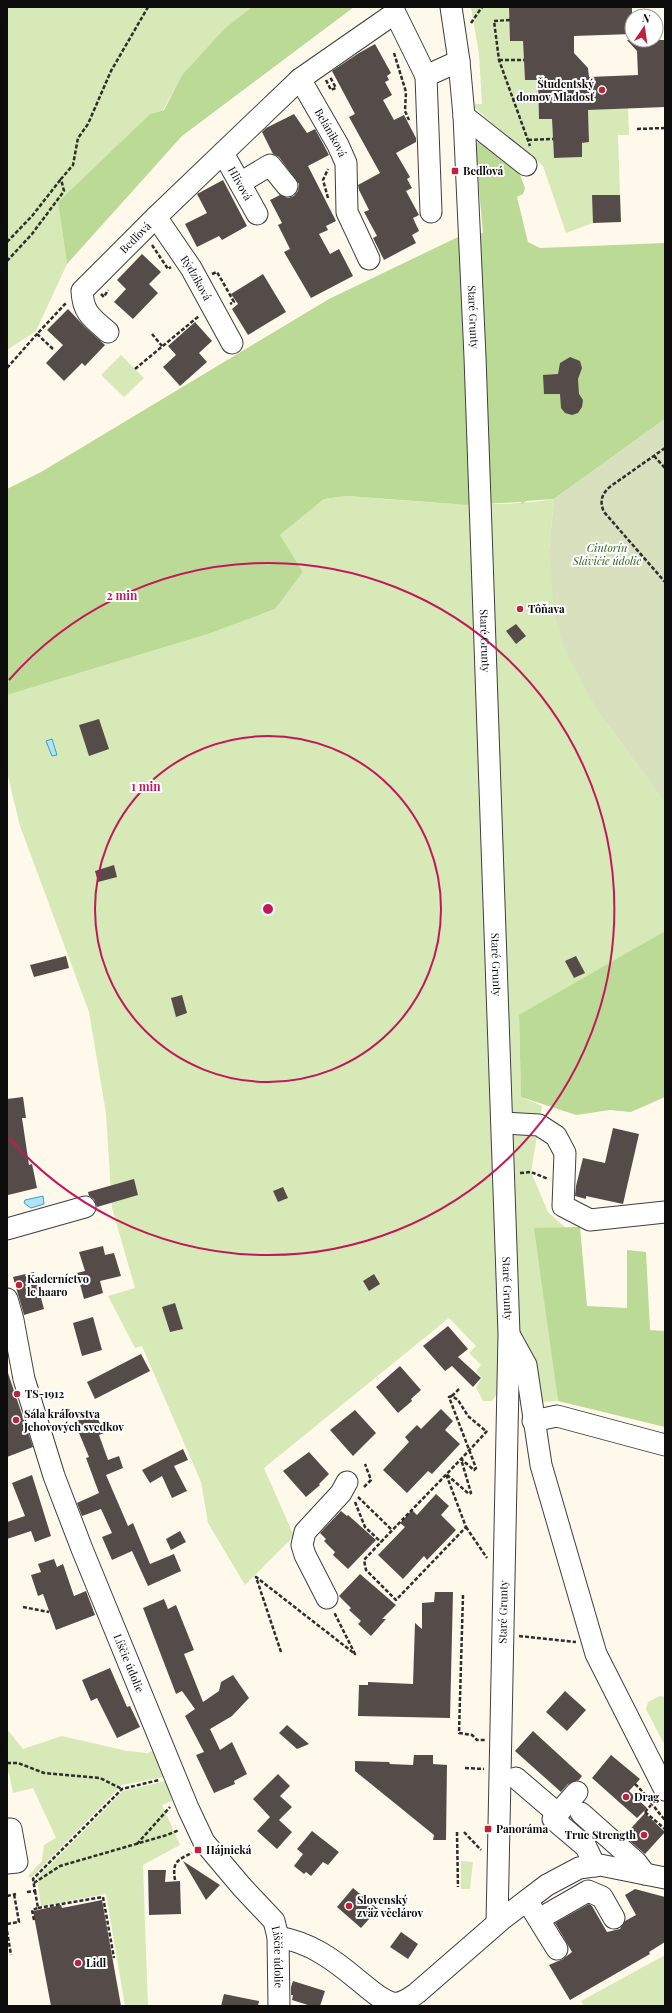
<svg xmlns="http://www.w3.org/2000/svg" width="672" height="2013" viewBox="0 0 672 2013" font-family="'Playfair Display',serif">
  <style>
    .green { fill: #d6e9b6 }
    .forest { fill: #bbda95 }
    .cemetery { fill: #d8e0be }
    .water { fill: #b0e3f6; stroke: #37a1ce }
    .building { fill: #554c49 }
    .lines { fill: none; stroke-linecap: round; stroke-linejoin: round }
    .minor-casing { stroke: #3f3f3f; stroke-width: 23 }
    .path { stroke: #2e2e2e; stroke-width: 2.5; stroke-dasharray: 4 2; stroke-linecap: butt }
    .minor { stroke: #fff; stroke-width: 21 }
    .ring { fill: none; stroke: #c2185b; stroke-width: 2 }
    .poi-dot { fill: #bc243c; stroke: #fff; stroke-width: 1.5 }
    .labels { text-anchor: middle; stroke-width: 4; stroke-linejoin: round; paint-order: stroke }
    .poi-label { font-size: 11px; font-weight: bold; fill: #0c0c0c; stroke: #fff; text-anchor: start }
    .street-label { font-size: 11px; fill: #0c0c0c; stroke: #fff }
    .park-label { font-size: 11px; font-style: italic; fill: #33641d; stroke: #fff }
    .centre { fill: #c2185b; stroke: #fff; stroke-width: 2 }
    .ring-label { font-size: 12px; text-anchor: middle; font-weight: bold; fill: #c2185b; stroke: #fff; stroke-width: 4; stroke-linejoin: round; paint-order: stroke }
  </style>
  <rect width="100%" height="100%" fill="#fff9ec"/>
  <g class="green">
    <path d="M7 7H252L225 28 182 75 163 110 150 114 58 202 67 264 36 331 7 350Z"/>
    <path d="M471 7H509L523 41 525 80H538L539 119H552L554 158 582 157V143L589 142 588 110 628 108 629 135H618L620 195H593V223L566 233 543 166 523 151 471 104H482L479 54Z"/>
    <path d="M121 355 144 378 124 397 101 375Z"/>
    <path d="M347 496C416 501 485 510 554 499L549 550 599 713 665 803V931L519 1016 521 1097 542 1106 531 1172 548 1212 566 1228H535L558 1401 523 1403 499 1391 492 1401H483L476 1387 482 1378 476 1371 481 1365 469 1353 476 1346 449 1318 264 1468 294 1536 245 1585 208 1523 201 1482 142 1346 135 1348 108 1296 135 1288 112 1208 106 1113 89 1012 20 826 7 772V695L211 633 275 609 303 572 280 535 324 499Z"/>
    <path d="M660 1696 665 1697V1746L646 1709 648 1702Z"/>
    <path d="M7 1729 23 1749 62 1736 127 1751 147 1753 152 1751 164 1777 122 1785 31 1878 28 1876 42 1861 44 1845 56 1838 33 1788 13 1793 9 1773H7Z"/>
    <path d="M166 1781 172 1801 162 1805 180 1845 143 1865 148 2006H125L106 1894 41 1906 37 1878 123 1791Z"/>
    <path d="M461 1861 473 1862 470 1889H461Z"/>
    <path d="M665 1955V2006H584L581 2001Z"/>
  </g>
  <g class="forest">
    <path d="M252 7H354L182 136 67 264 58 202 150 114 164 110 182 75 225 28Z"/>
    <path d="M485 138 517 167 525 188 523 194 517 197 528 242 540 248 665 243V419L554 499 526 501 522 504 521 502 468 505 347 496 324 499 280 535 303 572 275 609 211 633 7 695V489L41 472 329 299 458 237 483 233 475 144Z"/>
    <path d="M665 931V1097L631 1112 610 1110 576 1115 521 1097 519 1015Z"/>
    <path d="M580 1227 587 1306 627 1308V1250L646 1252 650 1330 665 1331V1427L558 1401 534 1228Z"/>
  </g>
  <path class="cemetery" d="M665 419V803L599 713 564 648 555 616 549 550 554 499Z"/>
  <g class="water">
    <path d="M52 739 57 755 52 756 46 741Z"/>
    <path d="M43 1196 44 1204 31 1208 24 1203 25 1200Z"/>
  </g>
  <g class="building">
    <path d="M509 7H632V34L574 36V53L588 68 589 77 638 75 637 51 627 40H665V107L588 110 589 142 582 143V157L554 158 552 119H539L538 80H525L523 41H510Z"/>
    <path d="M375 44 391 73 387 76 389 80 385 82 392 95 383 100 394 120 404 115 416 138V142L396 153 410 177 407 179 412 188 406 191 419 215 413 218 419 231 412 235 416 243 384 260 373 238 377 236 364 212 369 210 359 190 358 185 380 173 349 117 355 114 332 71 359 53Z"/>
    <path d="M294 114 307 133 315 129 329 155 308 166 336 221 326 226 328 230 319 234 330 254 339 249 353 276 311 298 284 252 290 249 278 225 282 223 270 200 280 195 288 198 294 196 298 191 299 184 279 157 273 154 262 132 266 128Z"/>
    <path d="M223 180 247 226 222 240 219 236 197 247 185 224 207 213 197 194Z"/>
    <path d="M592 195H620L621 222 593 223Z"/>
    <path d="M142 254 161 272 149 284 158 293 133 319 114 302 126 289 117 280Z"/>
    <path d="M263 274 286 312 248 335 232 309 238 304 231 294Z"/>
    <path d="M68 309 85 327 105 345 85 366 82 363 64 381 46 363 63 345 47 330Z"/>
    <path d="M195 322 212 341 199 353 207 362 180 386 163 367 176 355 168 346Z"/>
    <path d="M570 357 580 361 582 368 578 379 579 394 583 400 582 407 578 413 572 415 565 413 561 408 560 394H544L543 375 558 374 560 363Z"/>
    <path d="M516 624 526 636 516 644 506 631Z"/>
    <path d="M99 719 109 749 89 756 79 725Z"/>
    <path d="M114 865 117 877 98 882 95 871Z"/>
    <path d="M66 956 69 968 34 977 30 965Z"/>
    <path d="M576 956 585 973 574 978 565 961Z"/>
    <path d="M182 995 187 1013 176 1017 171 998Z"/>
    <path d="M23 1097 26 1118H22L29 1165 32 1164 37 1188 8 1195 7 1099Z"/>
    <path d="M613 1128 639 1134 623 1204 586 1196V1199L575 1196 576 1186 583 1158 605 1163Z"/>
    <path d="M134 1179 138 1195 97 1207 94 1199 89 1196 88 1192Z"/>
    <path d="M283 1187 288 1198 278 1202 273 1191Z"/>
    <path d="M103 1246 105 1255 114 1253 121 1276 100 1281 103 1293 84 1299 77 1273 85 1271 79 1252Z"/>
    <path d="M34 1272 44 1309 24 1315 13 1277Z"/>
    <path d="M374 1274 380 1284 369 1291 363 1281Z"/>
    <path d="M175 1303 183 1329 170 1332 162 1307Z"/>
    <path d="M93 1317 102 1350 82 1356 73 1323Z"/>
    <path d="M448 1326 468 1349 458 1357 481 1378 473 1387 452 1366 445 1371 423 1346Z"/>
    <path d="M141 1354 150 1371 95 1399 87 1382Z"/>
    <path d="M400 1366 421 1390 411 1399 412 1401 398 1413 376 1387Z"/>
    <path d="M8 1373 33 1447 7 1457V1374Z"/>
    <path d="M441 1409 453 1421 445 1430 460 1444 432 1474 428 1471 407 1493 383 1470 409 1442 405 1437 417 1425 421 1429Z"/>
    <path d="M355 1410 376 1433 353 1456 330 1430Z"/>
    <path d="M95 1412 104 1433 99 1435 108 1460 119 1456 123 1468 106 1475 128 1526 133 1523 150 1564 174 1554 181 1571 148 1586 132 1551 112 1560 102 1537 112 1533 101 1509 82 1516 77 1503 99 1493 86 1458 89 1457 74 1421Z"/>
    <path d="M183 1449 188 1460 174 1466 187 1491 172 1498 162 1476 150 1483 142 1470Z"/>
    <path d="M309 1452 329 1474 319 1484 320 1485 306 1497 283 1471Z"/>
    <path d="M32 1475 51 1536 35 1542 31 1531 7 1539V1522L25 1516 12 1483Z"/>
    <path d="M436 1494 449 1506 441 1515 456 1530 427 1560 424 1556 403 1579 378 1555 405 1527 400 1523 412 1510 417 1515Z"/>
    <path d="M341 1511 347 1516 348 1515 376 1540 348 1569 333 1555 335 1552 324 1541 326 1539 320 1533Z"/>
    <path d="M180 1531 186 1542 171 1550 166 1539Z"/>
    <path d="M54 1559 57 1567 63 1564 74 1596 86 1591 95 1615 56 1630 43 1594 38 1596 31 1575 41 1572 38 1564Z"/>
    <path d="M360 1574 396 1605 382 1619H386L371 1636 358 1624 361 1621 349 1610 351 1608 339 1596Z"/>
    <path d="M435 1592H453L450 1718 358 1716 359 1685H368V1682L413 1684 415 1623 422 1629V1603L434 1602Z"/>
    <path d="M164 1599 168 1609 176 1605 194 1650 184 1654 203 1702 219 1691 221 1682 233 1675 249 1698 232 1716 210 1729 220 1750 232 1742 247 1774 234 1781 235 1784 214 1793 196 1755 204 1752 185 1716 195 1709 182 1691 176 1694 143 1608Z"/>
    <path d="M110 1668 127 1707 130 1706 140 1727 117 1738 97 1698 91 1701 82 1680Z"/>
    <path d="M565 1691 586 1710 567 1731 546 1712Z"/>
    <path d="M287 1725 309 1744 297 1749 279 1733Z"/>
    <path d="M533 1731 582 1776 579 1780 568 1784 561 1792 515 1751Z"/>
    <path d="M414 1755H433V1764L447 1765 446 1840H433L434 1835 355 1771V1761L389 1762 390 1764 413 1765Z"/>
    <path d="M611 1755 640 1779 629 1791 647 1808 637 1818 592 1778Z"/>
    <path d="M278 1774 290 1786 280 1796 292 1807 279 1820 292 1832 277 1849 257 1831 270 1817 253 1799Z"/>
    <path d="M645 1813 665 1832 645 1854 624 1836Z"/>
    <path d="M312 1831 339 1852 328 1865 323 1862 311 1876 306 1872 304 1874 294 1866 303 1854 297 1849Z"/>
    <path d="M183 1861 220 1885 206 1900Z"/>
    <path d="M148 1870H166L165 1882 180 1881 181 1914 149 1915Z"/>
    <path d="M353 1888 378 1909 361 1928 337 1907Z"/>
    <path d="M635 1889 665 1897V1942L649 1952 650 1954 570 2000 549 1965 563 1959 572 1952 555 1923 589 1904 592 1906 607 1932 620 1929 625 1921 636 1915 625 1895Z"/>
    <path d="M102 1900 121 2006H51L33 1911 61 1905 62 1908Z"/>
    <path d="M401 1932 418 1944 408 1959 390 1947Z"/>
    <path d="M293 1981 325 1991 320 2006H311L292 2000 293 1995H291V1987Z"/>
    <path d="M224 1994 259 2001 258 2006H221Z"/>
  </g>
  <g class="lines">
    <g class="minor-casing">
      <g id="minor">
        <path id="s1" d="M451 7 459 61 464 116 475 357 509 1334 497 1923"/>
        <path id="s2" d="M300 79 338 145 346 163 347 212 369 259"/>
        <path d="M464 116 526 165"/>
        <path id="s3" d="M223 153 257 214"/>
        <path d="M240 183 270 165 287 186"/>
        <path d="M431 212 426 76 459 61"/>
        <path id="s4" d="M156 217 191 268 232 343"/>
        <path id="s5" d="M108 332C92 318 83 313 82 291L156 217 300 79 395 13 426 76"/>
        <path d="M503 1123 539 1125 556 1136 565 1153 563 1206 590 1220 665 1212"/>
        <path d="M7 1229 85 1207"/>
        <path id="s6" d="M7 1299 13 1320 24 1379 54 1476 82 1549 188 1808 204 1842 242 1887 274 1921 278 1937 279 2006"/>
        <path d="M510 1336 526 1365 541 1465 596 1654 665 1790"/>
        <path d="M533 1421 557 1416 665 1445"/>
        <path d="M327 1598 305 1555 302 1545 305 1532 341 1493 347 1482"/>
        <path d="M516 1778 558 1814"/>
        <path d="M577 1792 553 1819 586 1847 595 1866"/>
        <path d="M581 1813 636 1862 645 1874"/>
        <path d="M7 1829H11L17 1862 7 1863"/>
        <path d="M531 1907 557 1949"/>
        <path d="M539 1919 588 1891 602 1897 614 1918"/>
        <path d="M278 1937C310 1942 334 1960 358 1980 368 1988 379 1999 392 2003 401 2005 410 1998 417 1993L501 1920 547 1885 579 1868 600 1865 665 1878"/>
      </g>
    </g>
    <g class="path">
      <path d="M664 14H665"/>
      <path d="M510 20 494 21 499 60 530 146"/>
      <path d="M471 23 482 7"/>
      <path d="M394 53 406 92 405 111 409 120"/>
      <path d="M499 60H524"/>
      <path d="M326 80 331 90 336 88 330 77"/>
      <path d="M512 99 539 100"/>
      <path d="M637 129 665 128"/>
      <path d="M528 140 553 139"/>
      <path d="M328 198 323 180 328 169"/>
      <path d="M7 242 32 216 61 179"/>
      <path d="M152 245 168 269 171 267"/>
      <path d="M7 261 32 234 64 191 61 179 73 165 78 138 88 124 111 71 148 7"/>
      <path d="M212 274 217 272 234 302 230 304"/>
      <path d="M101 294 104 297 108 290"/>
      <path d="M152 334 162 346"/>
      <path d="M53 349 37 334 66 303"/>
      <path d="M7 368 37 334"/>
      <path d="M135 369 199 316"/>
      <path d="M665 448 611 486C602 493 599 501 604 512L665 582"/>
      <path d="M654 456 665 468"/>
      <path d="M520 1173 531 1172 548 1179"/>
      <path d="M459 1389 452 1396 458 1400 468 1416 487 1432"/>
      <path d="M452 1396 449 1397 476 1468 474 1470 461 1459 471 1493 469 1494 446 1474 466 1527 396 1600 366 1570 364 1560C405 1516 447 1475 487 1431"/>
      <path d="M364 1487 371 1480 365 1464"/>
      <path d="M358 1497 392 1530"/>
      <path d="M355 1502 365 1527 381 1542"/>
      <path d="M466 1527 487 1558"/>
      <path d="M463 1595 459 1733 472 1735 477 1740H485"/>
      <path d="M23 1607 49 1612"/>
      <path d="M519 1636 576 1642"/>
      <path d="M281 1652 256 1577 355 1654 334 1612"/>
      <path d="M7 1763H18L44 1773 100 1778 122 1789"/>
      <path d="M465 1768 484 1769"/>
      <path d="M635 1784C647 1795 654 1808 665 1820"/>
      <path d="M645 1812 665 1829"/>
      <path d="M645 1812 651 1805"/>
      <path d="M457 1832 458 1887"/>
      <path d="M464 1832 481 1850"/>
      <path d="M137 1844 170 1807"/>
      <path d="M175 1880C172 1862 177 1860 192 1853"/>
      <path d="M34 1883 60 1866 167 1835 179 1830"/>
      <path d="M27 1892 35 1891 33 1879 122 1789 159 1780"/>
      <path d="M7 1896 16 1894"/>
      <path d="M38 1908 103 1897 114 1958"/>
      <path d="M34 1920 32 1910 38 1908 35 1891"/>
      <path d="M7 1924 19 1922 14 1894"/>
      <path d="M7 1931 11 1955"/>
    </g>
    <use href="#minor" class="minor"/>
  </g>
  <g class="ring">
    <circle cx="268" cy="909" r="173"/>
    <path d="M9 680A346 346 0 1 1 9 1138"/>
  </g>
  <g class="poi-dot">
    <circle cx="602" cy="90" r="4"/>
    <rect x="451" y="167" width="8" height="8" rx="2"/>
    <circle cx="520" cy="609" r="4"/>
    <circle cx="19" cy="1285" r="4"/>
    <circle cx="17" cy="1394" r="4"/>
    <circle cx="16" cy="1420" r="4"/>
    <circle cx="626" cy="1797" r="4"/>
    <rect x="484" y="1825" width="8" height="8" rx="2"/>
    <circle cx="644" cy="1835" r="4"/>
    <rect x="194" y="1846" width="8" height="8" rx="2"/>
    <circle cx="349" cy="1906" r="4"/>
    <circle cx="78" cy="1963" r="4"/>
  </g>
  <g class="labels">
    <g class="poi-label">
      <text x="594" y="88" text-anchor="end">Študentský<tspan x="594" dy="13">domov Mladosť</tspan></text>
      <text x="463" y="175">Bedľová</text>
      <text x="528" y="613">Tôňava</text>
      <text x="27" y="1283">Kaderníctvo<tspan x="27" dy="13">le haaro</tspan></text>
      <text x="25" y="1398">TS-1912</text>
      <text x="24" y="1418">Sála kráľovstva<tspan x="24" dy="13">Jehovových svedkov</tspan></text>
      <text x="634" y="1801">Drag</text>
      <text x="496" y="1833">Panoráma</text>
      <text x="636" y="1839" text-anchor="end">True Strength</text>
      <text x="206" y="1854">Hájnická</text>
      <text x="357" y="1904">Slovenský<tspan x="357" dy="13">zväz včelárov</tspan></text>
      <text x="86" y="1967">Lidl</text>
    </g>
    <g class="street-label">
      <text dy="4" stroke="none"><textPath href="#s2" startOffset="62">Belániková</textPath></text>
      <text dy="4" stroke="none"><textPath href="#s3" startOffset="35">Hlivová</textPath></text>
      <text dy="4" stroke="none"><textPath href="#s5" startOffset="126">Bedľová</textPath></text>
      <text dy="4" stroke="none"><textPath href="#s4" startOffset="73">Rýdziková</textPath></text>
      <text dy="4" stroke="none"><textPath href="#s1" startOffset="311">Staré Grunty</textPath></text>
      <text dy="4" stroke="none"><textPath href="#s1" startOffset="635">Staré Grunty</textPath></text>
      <text dy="4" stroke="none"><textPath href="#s1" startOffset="959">Staré Grunty</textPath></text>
      <text dy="4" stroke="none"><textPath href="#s1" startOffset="1283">Staré Grunty</textPath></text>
      <text transform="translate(503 1612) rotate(-89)" y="4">Staré Grunty</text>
      <text dy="4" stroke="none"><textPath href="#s6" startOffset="385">Líščie údolie</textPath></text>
      <text dy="4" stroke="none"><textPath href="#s6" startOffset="721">Líščie údolie</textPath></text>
    </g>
    <g class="park-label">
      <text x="607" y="552">Cintorín<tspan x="607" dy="13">Slávičie údolie</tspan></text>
    </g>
  </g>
  <circle cx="268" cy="909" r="6" class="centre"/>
  <g class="ring-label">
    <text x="122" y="600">2 min</text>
    <text x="146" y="791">1 min</text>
  </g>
  <rect width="672" height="2013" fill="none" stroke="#0c0c0c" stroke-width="16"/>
  <g transform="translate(644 28) rotate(13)"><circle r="19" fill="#ffffff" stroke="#9e9e9e"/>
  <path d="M0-3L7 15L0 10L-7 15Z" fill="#bc243c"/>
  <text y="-6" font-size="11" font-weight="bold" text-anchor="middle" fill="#0c0c0c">N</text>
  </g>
</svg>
